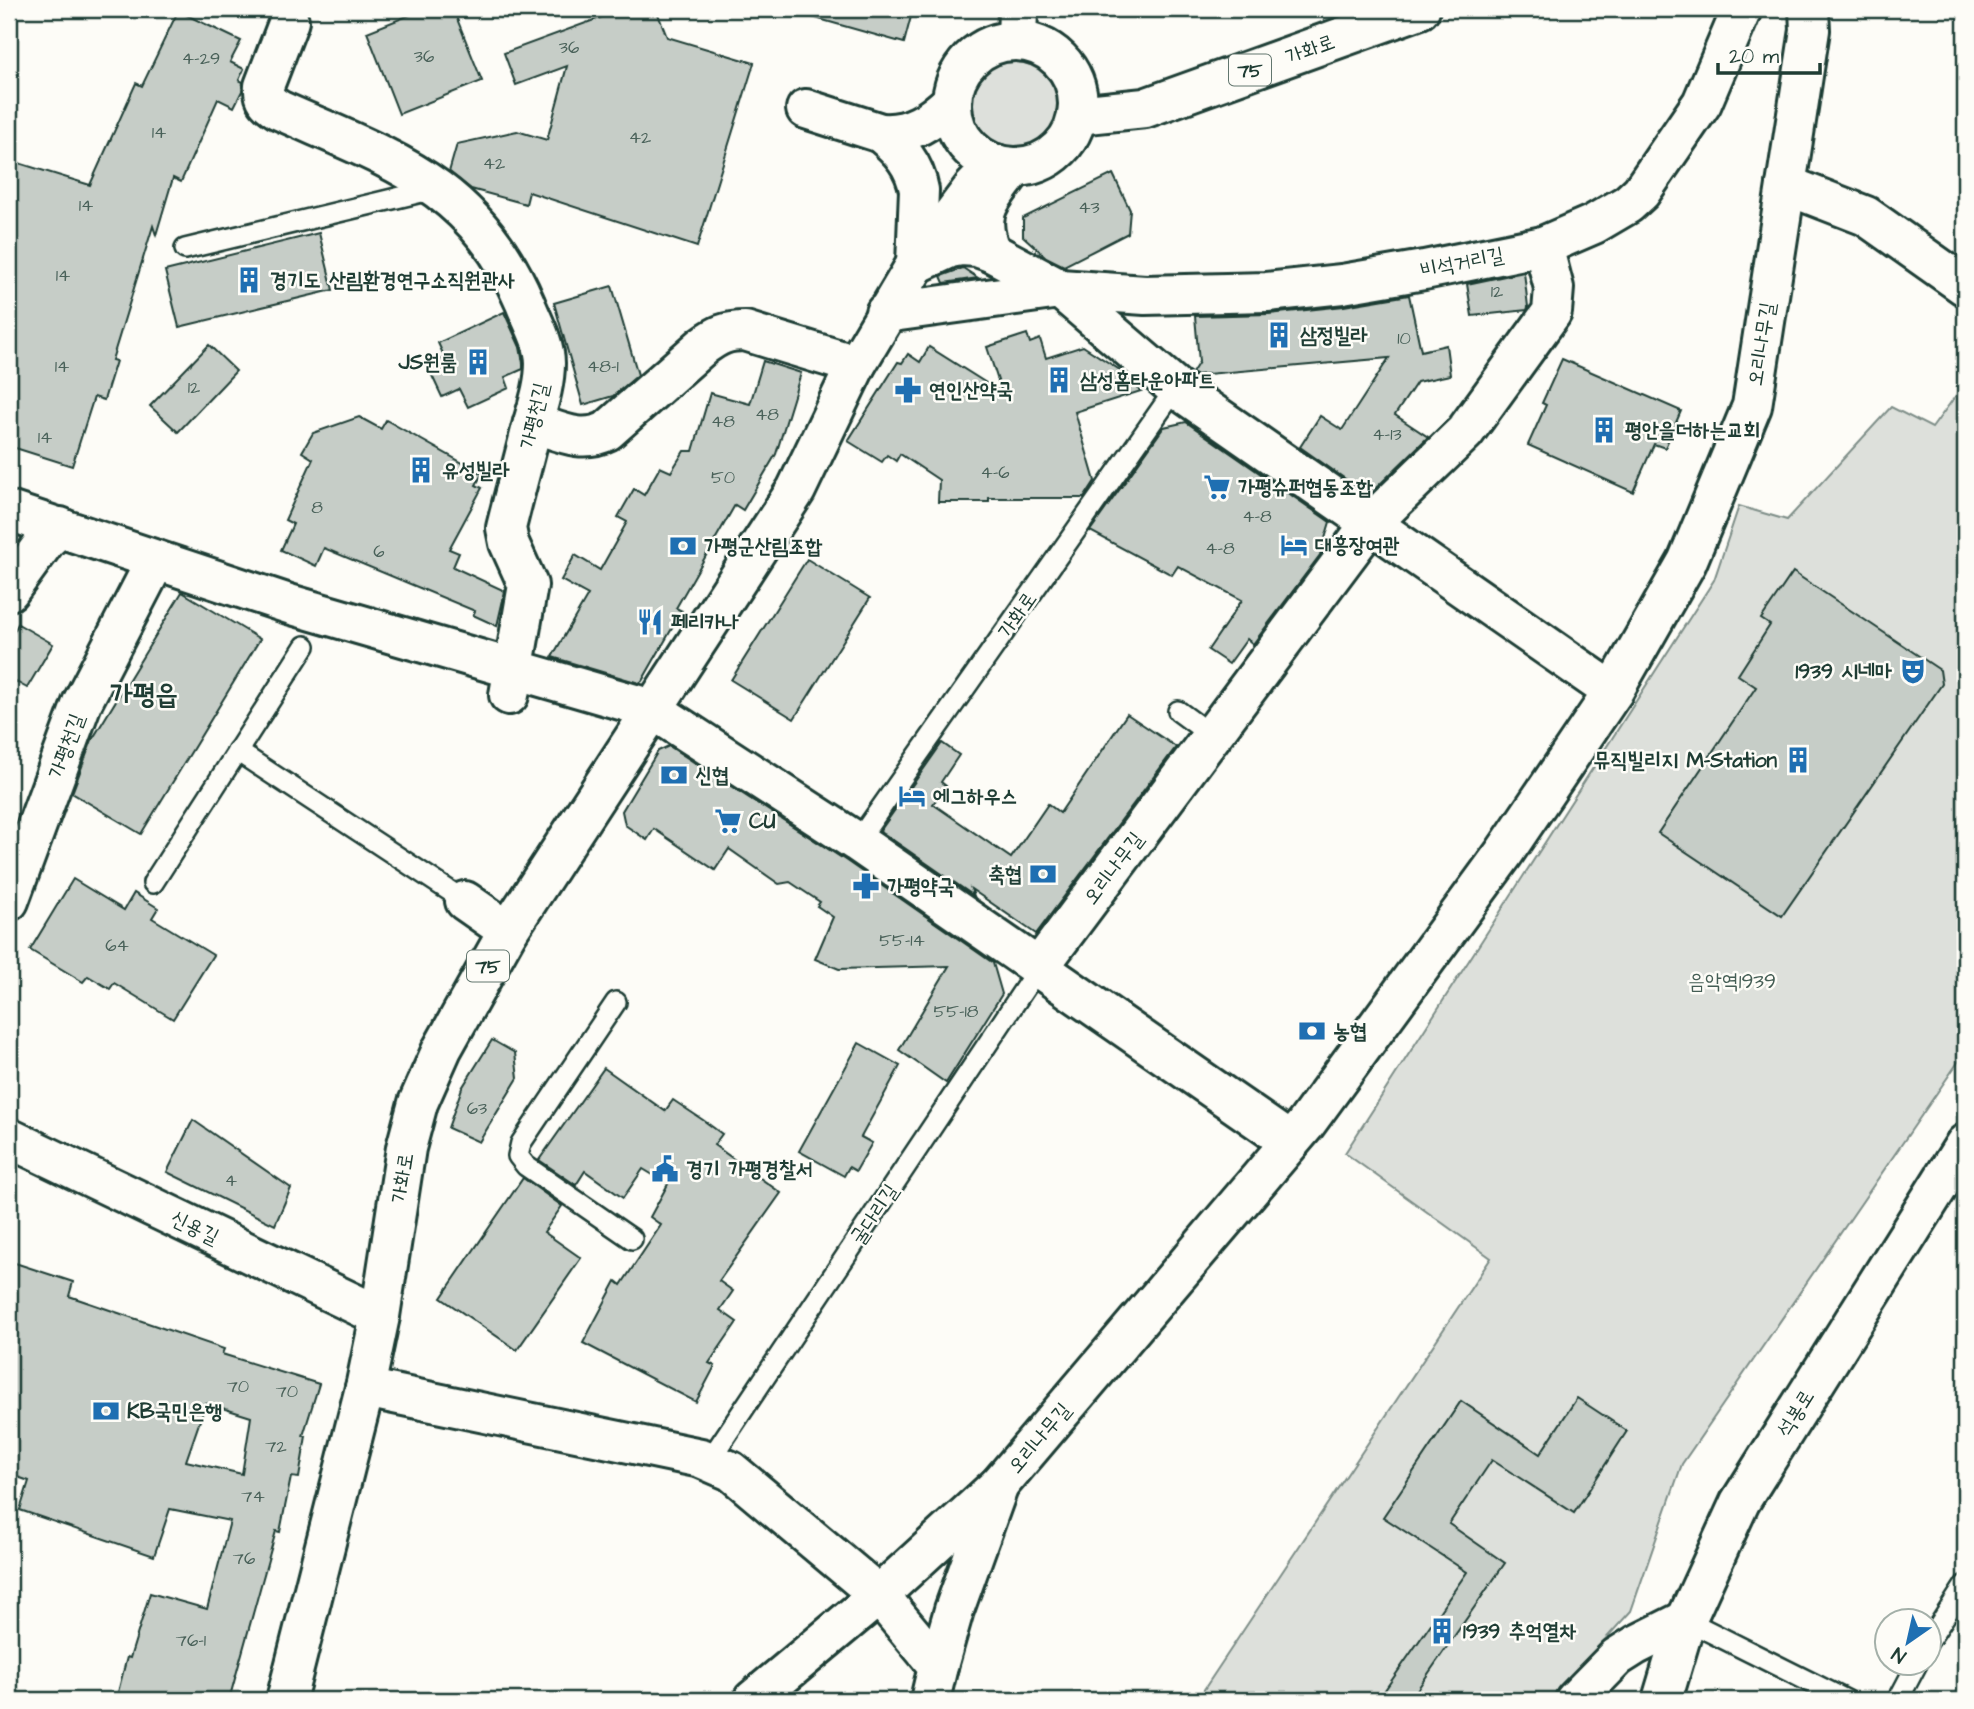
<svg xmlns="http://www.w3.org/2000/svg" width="1974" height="1709" viewBox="0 0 1974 1709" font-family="'Architects Daughter','Poor Story',sans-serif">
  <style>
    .green { fill: #dde0db; stroke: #7e8e88; stroke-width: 2 }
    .building { fill: #c6cdc7; stroke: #1f3d34; stroke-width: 2; fill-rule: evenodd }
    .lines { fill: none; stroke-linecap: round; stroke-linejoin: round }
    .service-casing { stroke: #1f3d34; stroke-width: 24 }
    .minor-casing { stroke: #1f3d34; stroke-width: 44 }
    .tertiary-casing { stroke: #1f3d34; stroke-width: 44 }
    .secondary-casing { stroke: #1f3d34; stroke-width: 44 }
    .primary-casing { stroke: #1f3d34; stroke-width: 44 }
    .service { stroke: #fdfcf7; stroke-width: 19 }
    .minor { stroke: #fdfcf7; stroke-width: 38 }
    .tertiary { stroke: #fdfcf7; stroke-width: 38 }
    .secondary { stroke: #fdfcf7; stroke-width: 38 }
    .primary { stroke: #fdfcf7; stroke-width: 38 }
    .labels { text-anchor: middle; stroke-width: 5; stroke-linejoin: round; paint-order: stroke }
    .number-label { font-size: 18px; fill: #496159 }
    .shield { fill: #fdfcf7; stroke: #62766e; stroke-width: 2 }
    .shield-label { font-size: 19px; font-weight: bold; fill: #1f3d34 }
    .street-label { font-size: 21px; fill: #1f3d34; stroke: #fdfcf7 }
    .poi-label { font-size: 21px; font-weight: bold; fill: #1f3d34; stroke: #fdfcf7; text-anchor: start }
    .park-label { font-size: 21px; fill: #455e55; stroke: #fdfcf7 }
    .district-label { font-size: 28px; font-weight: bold; fill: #1f3d34; stroke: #fdfcf7 }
  </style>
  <rect width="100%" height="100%" fill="#fdfcf7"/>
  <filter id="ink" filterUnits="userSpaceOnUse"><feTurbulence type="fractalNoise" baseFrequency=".0143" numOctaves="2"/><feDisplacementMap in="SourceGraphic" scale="14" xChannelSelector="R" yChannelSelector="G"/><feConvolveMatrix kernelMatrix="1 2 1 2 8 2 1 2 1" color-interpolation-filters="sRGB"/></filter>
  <g filter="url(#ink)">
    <g class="green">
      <circle cx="1014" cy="106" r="44"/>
      <path d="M1965 383V1052L1682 1464 1631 1611 1550 1700H1197L1491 1258 1345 1153 1714 580 1739 506 1787 520 1891 407 1932 428Z"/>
    </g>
    <g class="building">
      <path d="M425 9H453L482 81 399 114 367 32Z"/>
      <path d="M624 9H656L667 37 754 63 697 247 529 192 526 204 471 189 449 172 457 144 517 131 547 140 567 66 516 85 504 53Z"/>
      <path d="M813 9H913L904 43 812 17Z"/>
      <path d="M178 11 241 41 230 62 244 69 239 80 243 82 242 91 234 107 218 99 181 182 173 178 156 235 153 226 112 360 116 361 104 400 94 397 72 466 9 446V160L90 185 136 83 142 86Z"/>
      <path d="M1113 174 1130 210 1128 233 1064 266 1046 257 1023 236V218Z"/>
      <path d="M319 233 333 290 179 327 165 271Z"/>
      <path d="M963 268 978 278 944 283 941 276Z"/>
      <path d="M1524 272 1528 307 1527 310 1472 316 1467 284Z"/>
      <path d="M612 286 638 375 613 396 583 405 554 303Z"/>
      <path d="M1409 295 1421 351 1446 345 1450 375 1417 382 1395 415 1428 437 1376 488 1373 486 1368 495 1300 447 1320 416 1342 430 1389 358 1196 375 1192 373 1199 362 1195 316 1269 314 1344 306Z"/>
      <path d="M504 312 520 347 523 363V369L505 377 509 388 468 407 459 389 442 397 427 365 445 358 438 343Z"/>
      <path d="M1027 334 1030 343 1040 339 1046 358 1083 346 1126 374 1134 381H1127L1141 391 1075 412 1095 481 1084 498H989V502H938L939 480 900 454 896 461 887 455 882 462 848 441 898 362 902 363 908 354 920 362 929 347 1002 393 987 347Z"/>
      <path d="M209 345 236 371 178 432 150 406Z"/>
      <path d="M1562 359 1681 411 1665 448 1654 444 1633 492 1528 445 1546 405 1542 403Z"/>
      <path d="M763 361 801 373 776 454 743 510 735 505 676 608 682 611 642 681 639 683 552 657 588 595 561 580 575 555 600 570 627 522 618 517 634 489 644 495 660 467 671 472 684 451H693L710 393 750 404Z"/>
      <path d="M359 417 381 429 386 420 482 474 476 485 482 488 449 549 459 553 453 567 505 591 497 626 473 615 475 611 324 548 316 566 281 550 293 524 285 520 313 459 302 452 313 433Z"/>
      <path d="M1186 422 1330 522 1320 555 1253 644 1247 639 1229 664 1208 650 1242 600 1178 566 1172 575 1090 531 1164 427Z"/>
      <path d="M807 559 870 598 794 719 731 680Z"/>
      <path d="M1793 572 1940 670 1942 684 1782 916 1658 833 1756 687 1738 675 1770 625 1761 619Z"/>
      <path d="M182 592 260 639 141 834 72 793 92 740Z"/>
      <path d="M18 624 53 644 27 688 9 678V641Z"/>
      <path d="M1127 714 1176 747 1036 934 971 889 974 896 880 831 942 743 959 755 941 782 946 786 933 804 1011 858 1048 804 1060 813Z"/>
      <path d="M669 746 845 860 993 963 1002 994 946 1083 899 1050 949 966 839 969 815 959 833 917 817 906 820 902 790 882 779 884 729 849 715 870 654 829 647 840 625 825 622 811 658 751Z"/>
      <path d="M73 879 124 910 134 893 158 908 152 918 213 955 173 1019 114 983 110 989 88 976 83 982 30 950Z"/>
      <path d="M492 1040 515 1053 518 1078 479 1142 448 1128 462 1088Z"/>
      <path d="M859 1043 900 1066 861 1137 872 1143 856 1171 849 1167 844 1176 799 1151Z"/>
      <path d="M604 1068 665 1111 673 1100 703 1120 722 1134 714 1145 781 1193 719 1281 733 1291 720 1310 737 1322 709 1363 715 1366 696 1402 583 1343 616 1281 621 1285 661 1225 650 1217 668 1184 643 1169 623 1198 585 1171 576 1185 539 1160Z"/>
      <path d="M193 1120 291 1188 275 1225 167 1172Z"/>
      <path d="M523 1178 562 1206 544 1232 581 1258 517 1350 441 1298Z"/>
      <path d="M9 1261 73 1282 69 1296 224 1349 222 1354 319 1384 303 1436H306L299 1478 291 1477 280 1532 276 1531 229 1700H116L127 1657 130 1658 150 1593 207 1609 230 1521 170 1509 154 1556 20 1510 29 1481 9 1474ZM206 1403 251 1417 242 1474 186 1461Z"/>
      <path d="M1577 1398 1627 1431 1574 1513 1492 1460 1449 1524 1505 1563 1410 1700H1378L1467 1572 1383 1517 1461 1401 1540 1454Z"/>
    </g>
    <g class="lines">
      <g class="service-casing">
        <g id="service">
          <path d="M185 249 434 189"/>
          <path d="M1178 711 1212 736"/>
          <path d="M237 751 465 901"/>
          <path d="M857 842 1176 388"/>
          <path d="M153 883 305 646"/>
          <path d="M616 1002 521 1143 518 1156 526 1166 632 1239"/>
          <path d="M709 1461 1039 967"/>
          <path d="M1686 1620 1846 1700"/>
          <path d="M1928 1642 1965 1585"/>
          <path d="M1898 1700 1917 1664"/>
        </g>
      </g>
      <g class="minor-casing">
        <g id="minor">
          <path d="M289 21 264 86C263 99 268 103 279 110 389 159 474 183 525 303 532 321 545 343 545 363 545 386 537 408 531 430 523 463 514 495 506 528L509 543 528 585 509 695"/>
          <path d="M806 109 881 133C911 135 931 121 952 101"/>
          <path d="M881 133C901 150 914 164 919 190L916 264 950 248 961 246 977 247 991 252 1060 289 1176 388 1613 692"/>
          <path d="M1786 185 1866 216 1965 286"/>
          <path d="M991 252C974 212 991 199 1014 168"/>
          <path d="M885 313 1060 289 1145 295 1267 292 1342 284 1424 270 1543 246 1594 224 1628 204 1641 192 1702 103 1742 9"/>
          <path d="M533 423C559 431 581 444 607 431L703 346C718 335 726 331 745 331L856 365"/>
          <path d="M9 511 289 604 652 709 857 842 1290 1142"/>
          <path d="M9 591 46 540 60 527"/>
          <path d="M9 901 82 703 156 560"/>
          <path d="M465 901 508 931"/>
          <path d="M1039 967 1371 523 1465 432 1552 312 1554 288 1543 246"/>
          <path d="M9 1138 380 1316"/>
          <path d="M365 1388 701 1458 731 1471 879 1595 938 1666 930 1700"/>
          <path d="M938 1666 954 1610 999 1485"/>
          <path d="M1575 1700 1617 1657 1636 1645 1686 1620"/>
        </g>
      </g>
      <g class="tertiary-casing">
        <path id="tertiary" d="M753 1700 879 1595 999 1485 1305 1125 1504 853 1613 692 1687 562 1752 406 1810 30 1809 9"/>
      </g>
      <g class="secondary-casing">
        <path id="secondary" d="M1662 1700 1686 1620 1740 1502 1965 1144"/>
      </g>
      <g class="primary-casing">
        <g id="primary">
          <path d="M1017 41 1018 9"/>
          <circle cx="1015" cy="104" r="63"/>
          <path d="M1077 115 1145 108 1420 9"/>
          <path d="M286 1700 365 1388 380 1316 406 1148 418 1103 442 1049 508 931 796 490 856 365 916 264 973 188 996 164"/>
        </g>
      </g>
      <use href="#service" class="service"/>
      <use href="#minor" class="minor"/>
      <use href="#tertiary" class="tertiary"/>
      <use href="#secondary" class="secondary"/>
      <use href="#primary" class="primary"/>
    </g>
  </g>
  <defs>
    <g id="building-bare" transform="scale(2.1)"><path d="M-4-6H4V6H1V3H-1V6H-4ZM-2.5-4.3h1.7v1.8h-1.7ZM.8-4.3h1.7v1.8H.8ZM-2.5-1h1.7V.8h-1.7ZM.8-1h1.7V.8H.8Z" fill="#1f6fb2" stroke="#fdfcf7" stroke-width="2.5" paint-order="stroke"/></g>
    <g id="pharmacy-bare" transform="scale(2.1)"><path d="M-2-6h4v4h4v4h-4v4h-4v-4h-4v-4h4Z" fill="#1f6fb2" stroke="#fdfcf7" stroke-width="2.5" paint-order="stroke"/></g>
    <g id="supermarket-bare" transform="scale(2.1)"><path d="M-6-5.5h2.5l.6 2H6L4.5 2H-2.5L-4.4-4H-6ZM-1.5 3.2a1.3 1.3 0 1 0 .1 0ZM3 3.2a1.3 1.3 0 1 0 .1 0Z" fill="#1f6fb2" stroke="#fdfcf7" stroke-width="2.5" paint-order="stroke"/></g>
    <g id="hotel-bare" transform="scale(2.1)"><path d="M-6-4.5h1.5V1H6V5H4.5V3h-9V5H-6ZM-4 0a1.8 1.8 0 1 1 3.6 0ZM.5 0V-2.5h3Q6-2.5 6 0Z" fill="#1f6fb2" stroke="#fdfcf7" stroke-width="2.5" paint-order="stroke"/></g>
    <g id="bank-bare" transform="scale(2.1)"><path d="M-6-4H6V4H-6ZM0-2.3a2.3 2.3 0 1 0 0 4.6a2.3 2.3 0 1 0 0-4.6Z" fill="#1f6fb2" stroke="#fdfcf7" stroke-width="2.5" paint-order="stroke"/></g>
    <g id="restaurant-bare" transform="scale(2.1)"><path d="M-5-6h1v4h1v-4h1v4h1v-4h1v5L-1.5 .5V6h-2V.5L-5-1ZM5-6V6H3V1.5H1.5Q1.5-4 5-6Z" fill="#1f6fb2" stroke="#fdfcf7" stroke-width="2.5" paint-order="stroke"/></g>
    <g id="theatre-bare" transform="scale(2.1)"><path d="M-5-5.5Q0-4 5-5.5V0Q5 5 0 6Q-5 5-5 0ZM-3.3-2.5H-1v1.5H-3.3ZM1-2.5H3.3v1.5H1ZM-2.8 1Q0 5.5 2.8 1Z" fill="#1f6fb2" stroke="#fdfcf7" stroke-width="2.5" paint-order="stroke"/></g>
    <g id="civic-bare" transform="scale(2.1)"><path d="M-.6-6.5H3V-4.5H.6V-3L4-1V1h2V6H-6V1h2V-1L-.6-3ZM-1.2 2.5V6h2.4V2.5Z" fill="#1f6fb2" stroke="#fdfcf7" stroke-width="2.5" paint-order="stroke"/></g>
  </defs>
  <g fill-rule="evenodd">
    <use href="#building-bare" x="249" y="280"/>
    <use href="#building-bare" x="1279" y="335"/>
    <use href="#building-bare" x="478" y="362"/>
    <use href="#building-bare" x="1059" y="380"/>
    <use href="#pharmacy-bare" x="908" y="390"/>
    <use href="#building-bare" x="1604" y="430"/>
    <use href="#building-bare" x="421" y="470"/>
    <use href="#supermarket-bare" x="1217" y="487"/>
    <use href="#hotel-bare" x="1294" y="545"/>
    <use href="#bank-bare" x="683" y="546"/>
    <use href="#restaurant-bare" x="650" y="622"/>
    <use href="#theatre-bare" x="1913" y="671"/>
    <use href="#building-bare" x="1798" y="760"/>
    <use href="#bank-bare" x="674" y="775"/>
    <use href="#hotel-bare" x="912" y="796"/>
    <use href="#supermarket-bare" x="728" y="821"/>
    <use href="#bank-bare" x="1043" y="874"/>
    <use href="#pharmacy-bare" x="866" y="886"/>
    <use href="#bank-bare" x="1312" y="1031"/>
    <use href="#civic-bare" x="665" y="1169"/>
    <use href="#bank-bare" x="106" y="1411"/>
    <use href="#building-bare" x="1442" y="1631"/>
  </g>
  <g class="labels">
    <g class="number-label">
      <text x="569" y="53">36</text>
      <text x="424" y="62">36</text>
      <text x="201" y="64">4-29</text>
      <text x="159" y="138">14</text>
      <text x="640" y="143">42</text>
      <text x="494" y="169">42</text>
      <text x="86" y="211">14</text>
      <text x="1089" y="213">43</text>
      <text x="63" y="281">14</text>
      <text x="1497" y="297">12</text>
      <text x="1404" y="344">10</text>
      <text x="62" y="372">14</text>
      <text x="603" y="372">48-1</text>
      <text x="194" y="393">12</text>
      <text x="767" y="420">48</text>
      <text x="723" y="427">48</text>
      <text x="1387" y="440">4-13</text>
      <text x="45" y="443">14</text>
      <text x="995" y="478">4-6</text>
      <text x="723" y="483">50</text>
      <text x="317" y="513">8</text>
      <text x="1257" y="522">4-8</text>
      <text x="1220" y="554">4-8</text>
      <text x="379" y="557">6</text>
      <text x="902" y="946">55-14</text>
      <text x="117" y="951">64</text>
      <text x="956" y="1017">55-18</text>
      <text x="477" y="1114">63</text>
      <text x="231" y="1186">4</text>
      <text x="238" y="1392">70</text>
      <text x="287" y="1397">70</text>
      <text x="276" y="1452">72</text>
      <text x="253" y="1502">74</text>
      <text x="244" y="1564">76</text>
      <text x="191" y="1646">76-1</text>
    </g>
    <g class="shield">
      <rect x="1229" y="54.5" width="42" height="31" rx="5"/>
      <rect x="467" y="950.5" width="42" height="31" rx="5"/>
    </g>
    <g class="shield-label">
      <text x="1250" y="77">75</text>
      <text x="488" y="973">75</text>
    </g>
    <g class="street-label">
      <text transform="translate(1310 49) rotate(-20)" y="7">가화로</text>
      <text transform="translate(1462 262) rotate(-11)" y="7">비석거리길</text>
      <text transform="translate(1761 344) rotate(-81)" y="7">오리나무길</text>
      <text transform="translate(534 416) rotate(-77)" y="7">가평천길</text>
      <text transform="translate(1017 615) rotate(-55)" y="7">가화로</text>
      <text transform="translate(66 746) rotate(-70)" y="7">가평천길</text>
      <text transform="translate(1113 868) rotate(-53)" y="7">오리나무길</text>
      <text transform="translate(402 1178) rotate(-81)" y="7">가화로</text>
      <text transform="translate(874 1214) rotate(-56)" y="7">굴다리길</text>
      <text transform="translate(195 1227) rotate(26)" y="7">신용길</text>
      <text transform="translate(1795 1413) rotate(-58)" y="7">석봉로</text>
      <text transform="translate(1039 1438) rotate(-50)" y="7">오리나무길</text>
    </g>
    <g class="poi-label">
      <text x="270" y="287">경기도 산림환경연구소직원관사</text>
      <text x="1300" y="342">삼정빌라</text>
      <text x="457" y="369" text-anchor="end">JS원룸</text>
      <text x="1080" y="387">삼성홈타운아파트</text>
      <text x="929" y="397">연인산약국</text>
      <text x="1625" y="437">평안을더하는교회</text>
      <text x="442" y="477">유성빌라</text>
      <text x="1238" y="494">가평슈퍼협동조합</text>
      <text x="1315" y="552">대흥장여관</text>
      <text x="704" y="553">가평군산림조합</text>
      <text x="671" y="629">페리카나</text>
      <text x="1892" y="678" text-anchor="end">1939 시네마</text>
      <text x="1777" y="767" text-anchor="end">뮤직빌리지 M-Station</text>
      <text x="695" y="782">신협</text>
      <text x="933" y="803">에그하우스</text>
      <text x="749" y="828">CU</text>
      <text x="1022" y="881" text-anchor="end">축협</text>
      <text x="887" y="893">가평약국</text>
      <text x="1333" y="1038">농협</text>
      <text x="686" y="1176">경기 가평경찰서</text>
      <text x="127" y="1418">KB국민은행</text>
      <text x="1463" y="1638">1939 추억열차</text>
    </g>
    <g class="park-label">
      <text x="1732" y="988">음악역1939</text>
    </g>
    <g class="district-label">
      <text x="144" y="703">가평읍</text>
    </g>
  </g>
  <rect width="1974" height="1709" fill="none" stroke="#fdfcf7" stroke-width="35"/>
  <rect x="18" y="18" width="1939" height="1674" fill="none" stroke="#1f3d34" stroke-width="2.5" filter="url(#ink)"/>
  <g transform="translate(1908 1642) rotate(214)"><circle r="33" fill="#fdfcf7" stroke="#a4b0a9" stroke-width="2"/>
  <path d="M0-5L12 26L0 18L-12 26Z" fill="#1f6fb2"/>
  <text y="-10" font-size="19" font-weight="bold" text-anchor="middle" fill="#1f3d34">N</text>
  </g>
  <path d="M1718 63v10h102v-10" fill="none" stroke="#1f3d34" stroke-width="3.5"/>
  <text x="1729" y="63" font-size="21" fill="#1f3d34" stroke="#fdfcf7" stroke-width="5" paint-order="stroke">20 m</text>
</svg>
